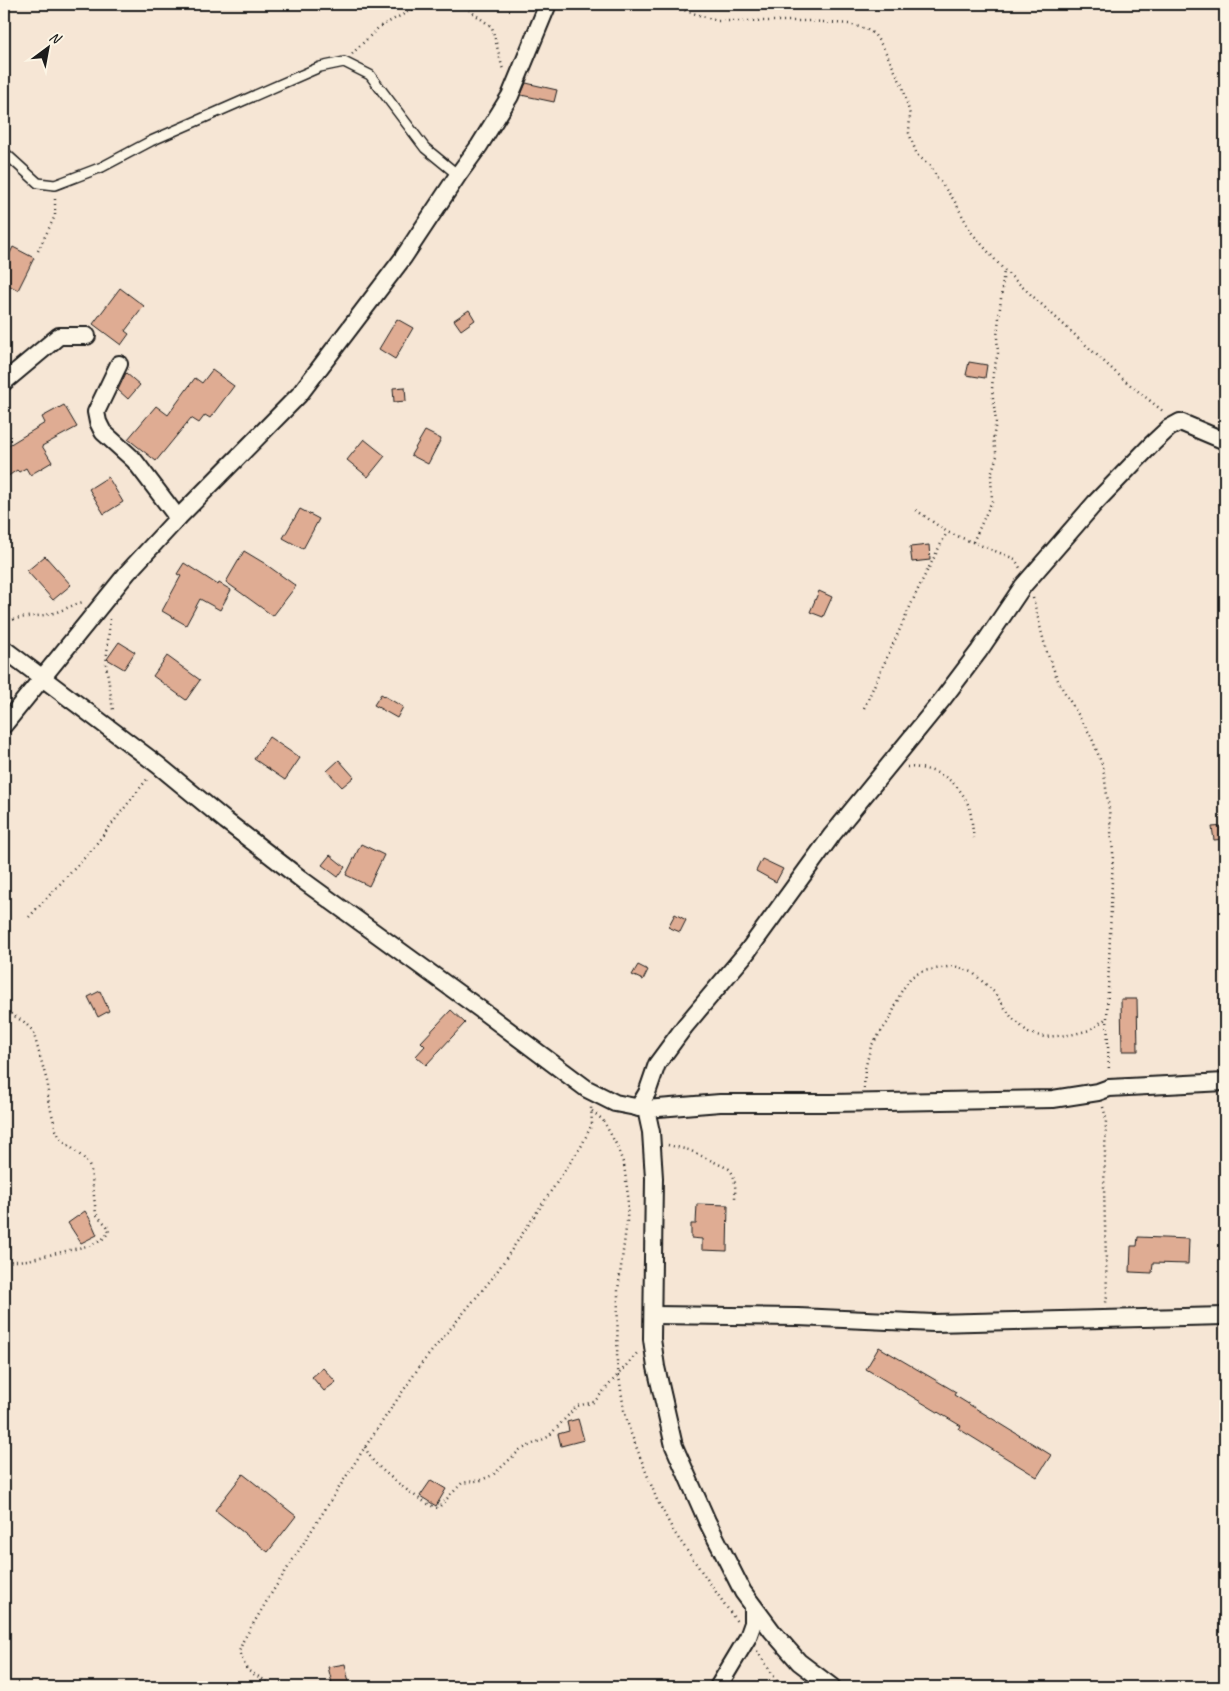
<svg xmlns="http://www.w3.org/2000/svg" width="1229" height="1691" viewBox="0 0 1229 1691" font-family="Caveat,sans-serif">
  <style>
    .building { fill: #dfac93; stroke: #1c1c1c }
    .lines { fill: none; stroke-linecap: round; stroke-linejoin: round }
    .lane-casing { stroke: #1c1c1c; stroke-width: 12 }
    .street-casing { stroke: #1c1c1c; stroke-width: 20 }
    .path { stroke: #1c1c1c; stroke-width: 2.5; stroke-dasharray: 1 4; stroke-linecap: butt }
    .lane { stroke: #fcf5e5; stroke-width: 9 }
    .street { stroke: #fcf5e5; stroke-width: 16 }
  </style>
  <rect width="100%" height="100%" fill="#f6e6d5"/>
  <filter id="ink" filterUnits="userSpaceOnUse"><feTurbulence type="fractalNoise" baseFrequency=".02" numOctaves="2"/><feDisplacementMap in="SourceGraphic" scale="10" xChannelSelector="R" yChannelSelector="G"/><feConvolveMatrix kernelMatrix="1 2 1 2 8 2 1 2 1" color-interpolation-filters="sRGB"/></filter>
  <g filter="url(#ink)">
    <g class="building">
      <path d="M526 83 557 90 554 102 521 95Z"/>
      <path d="M13 247 34 258 18 290 4 283V251L10 253Z"/>
      <path d="M120 288 144 306 125 331 129 334 121 345 93 324Z"/>
      <path d="M469 310 475 320 461 330 454 320Z"/>
      <path d="M397 319 413 328 395 359 379 349Z"/>
      <path d="M969 362 987 365 985 378 966 375Z"/>
      <path d="M212 370 234 386 210 418 205 415 199 423 191 418 156 461 128 439 156 406 168 415 195 378 202 383Z"/>
      <path d="M126 373 140 385 128 399 118 390Z"/>
      <path d="M405 387 406 401 394 402 393 388Z"/>
      <path d="M64 405 77 427 42 446 52 462 30 475 26 468 19 472 17 470 4 479V448L45 423 42 417Z"/>
      <path d="M425 431 441 439 428 464 411 455Z"/>
      <path d="M364 439 385 456 368 477 347 460Z"/>
      <path d="M108 477 123 502 104 514 89 489Z"/>
      <path d="M300 509 319 519 303 549 283 538Z"/>
      <path d="M929 545 930 560 912 562 910 547Z"/>
      <path d="M244 551 264 563 296 586 273 616 226 582Z"/>
      <path d="M45 556 71 585 53 600 27 571Z"/>
      <path d="M184 563 218 585 219 583 231 590 220 610 200 599 186 625 162 611 181 576 177 574Z"/>
      <path d="M819 591 832 597 823 617 810 612Z"/>
      <path d="M119 642 135 652 124 669 107 659Z"/>
      <path d="M167 656 200 680 186 700 153 676Z"/>
      <path d="M381 694 403 707 397 718 374 705Z"/>
      <path d="M269 737 300 758 285 780 254 759Z"/>
      <path d="M339 760 354 777 342 787 327 771Z"/>
      <path d="M1225 826V839L1214 840 1212 827Z"/>
      <path d="M361 844 384 855 369 886 346 875Z"/>
      <path d="M330 855 345 867 338 877 322 865Z"/>
      <path d="M762 859 783 869 776 882 756 871Z"/>
      <path d="M675 914 686 920 680 932 668 927Z"/>
      <path d="M638 965 648 970 643 980 632 975Z"/>
      <path d="M100 991 109 1011 98 1017 88 997Z"/>
      <path d="M1121 999H1137L1138 1051H1122Z"/>
      <path d="M451 1010 465 1023 426 1065 416 1056 425 1046 421 1042Z"/>
      <path d="M697 1204 728 1205 727 1251 702 1250V1239L691 1238V1224H696Z"/>
      <path d="M85 1211 90 1219 97 1235 81 1243 68 1223Z"/>
      <path d="M1138 1237 1189 1239 1188 1264 1153 1263 1152 1273 1130 1272 1131 1246H1137Z"/>
      <path d="M879 1347 956 1392 954 1395 1051 1455 1037 1477 959 1429 961 1426 866 1369Z"/>
      <path d="M323 1368 336 1382 324 1391 312 1377Z"/>
      <path d="M578 1419 584 1440 561 1446 558 1434 569 1431 567 1422Z"/>
      <path d="M243 1474 296 1516 268 1552 215 1510Z"/>
      <path d="M431 1480 446 1489 436 1506 420 1496Z"/>
      <path d="M345 1664 350 1687H333L328 1667Z"/>
    </g>
    <g class="lines">
      <g class="lane-casing">
        <path id="lane" d="M4 152 38 183 55 185 102 167 151 141 320 67 344 62 370 75 425 148 458 175"/>
      </g>
      <g class="street-casing">
        <g id="street">
          <path d="M119 364 96 412 98 422 103 432 134 460 178 518"/>
          <path d="M4 382 59 336H87"/>
          <path d="M4 649 158 765 226 821 305 882 480 1009 587 1089 615 1103 646 1109 651 1132 654 1178 652 1339 656 1367 674 1446 707 1521 743 1592 772 1631 799 1662 832 1687"/>
          <path d="M4 725 128 572 178 518 299 395 403 258 458 175 479 146 510 96 548 4"/>
          <path d="M638 1108 647 1093 657 1064 685 1026 747 952 832 835 942 700 979 651 1023 586 1095 503 1153 443 1169 428 1180 422 1225 441"/>
          <path d="M646 1109 720 1103H831L1053 1099 1098 1092 1109 1088 1225 1082"/>
          <path d="M653 1315 798 1317 934 1323 1225 1316"/>
          <path d="M718 1687 748 1637 753 1623V1607"/>
        </g>
      </g>
      <g class="path">
        <path d="M461 4 492 27 503 70"/>
        <path d="M677 4 686 11 718 21H810L849 24 866 29 874 34 883 47 903 87 910 115 909 133 917 155 931 166 937 178 954 200 971 232 1004 270 1123 379 1164 412"/>
        <path d="M352 54 379 27 423 4"/>
        <path d="M38 251 55 216V196"/>
        <path d="M916 510 947 532 1015 559 1020 568"/>
        <path d="M973 542 992 501 991 474 997 456 993 439 996 422 992 390 993 373 998 353 997 336 1004 270"/>
        <path d="M1033 598 1046 650 1059 683 1091 736 1103 767 1109 809 1113 853 1107 1018 1109 1072"/>
        <path d="M110 619 106 664 113 710"/>
        <path d="M4 624C18 615 33 618 49 614 61 612 71 605 83 602"/>
        <path d="M864 708 919 587 947 532"/>
        <path d="M907 767C935 767 959 780 969 807 972 816 972 828 974 838"/>
        <path d="M29 917 89 853 148 778"/>
        <path d="M4 1007 6 1011 24 1022 33 1031 48 1085V1099L56 1130 60 1138 87 1161 91 1170 96 1214 107 1226 109 1232 104 1238 91 1245 28 1260 4 1262"/>
        <path d="M864 1088 865 1069 871 1046 890 1019 901 992 911 977 923 971 954 966 972 972 994 992 1012 1018 1029 1033 1044 1037 1070 1035 1090 1030 1107 1018"/>
        <path d="M1103 1107 1106 1118 1104 1189 1107 1295 1106 1303"/>
        <path d="M592 1111 603 1120 616 1144 624 1165 628 1196 627 1221 618 1290 617 1363 624 1410 630 1431 657 1500 674 1532 737 1622"/>
        <path d="M668 1145 689 1150 729 1169C737 1177 735 1190 735 1201"/>
        <path d="M365 1447C367 1451 369 1455 371 1458 378 1469 426 1507 438 1508L462 1483 481 1480 493 1475 520 1450 548 1437 577 1406 594 1402 638 1352"/>
        <path d="M757 1651 781 1687"/>
        <path d="M276 1687 247 1670 239 1652 243 1641 271 1594 365 1447 422 1363 494 1276 582 1145 592 1124 591 1107"/>
      </g>
      <use href="#lane" class="lane"/>
      <use href="#street" class="street"/>
    </g>
  </g>
  <rect width="1229" height="1691" fill="none" stroke="#fcf5e5" stroke-width="20"/>
  <rect x="10" y="10" width="1209" height="1671" fill="none" stroke="#1c1c1c" stroke-width="2" filter="url(#ink)"/>
  <g transform="translate(48 48) rotate(32)" stroke="#fcf5e5" stroke-width="4" paint-order="stroke">
  <path d="M0-4L9 19L0 12L-9 19Z" fill="#1c1c1c"/>
  <text y="-8" font-size="14" font-weight="bold" text-anchor="middle" fill="#1c1c1c">N</text>
  </g>
</svg>
